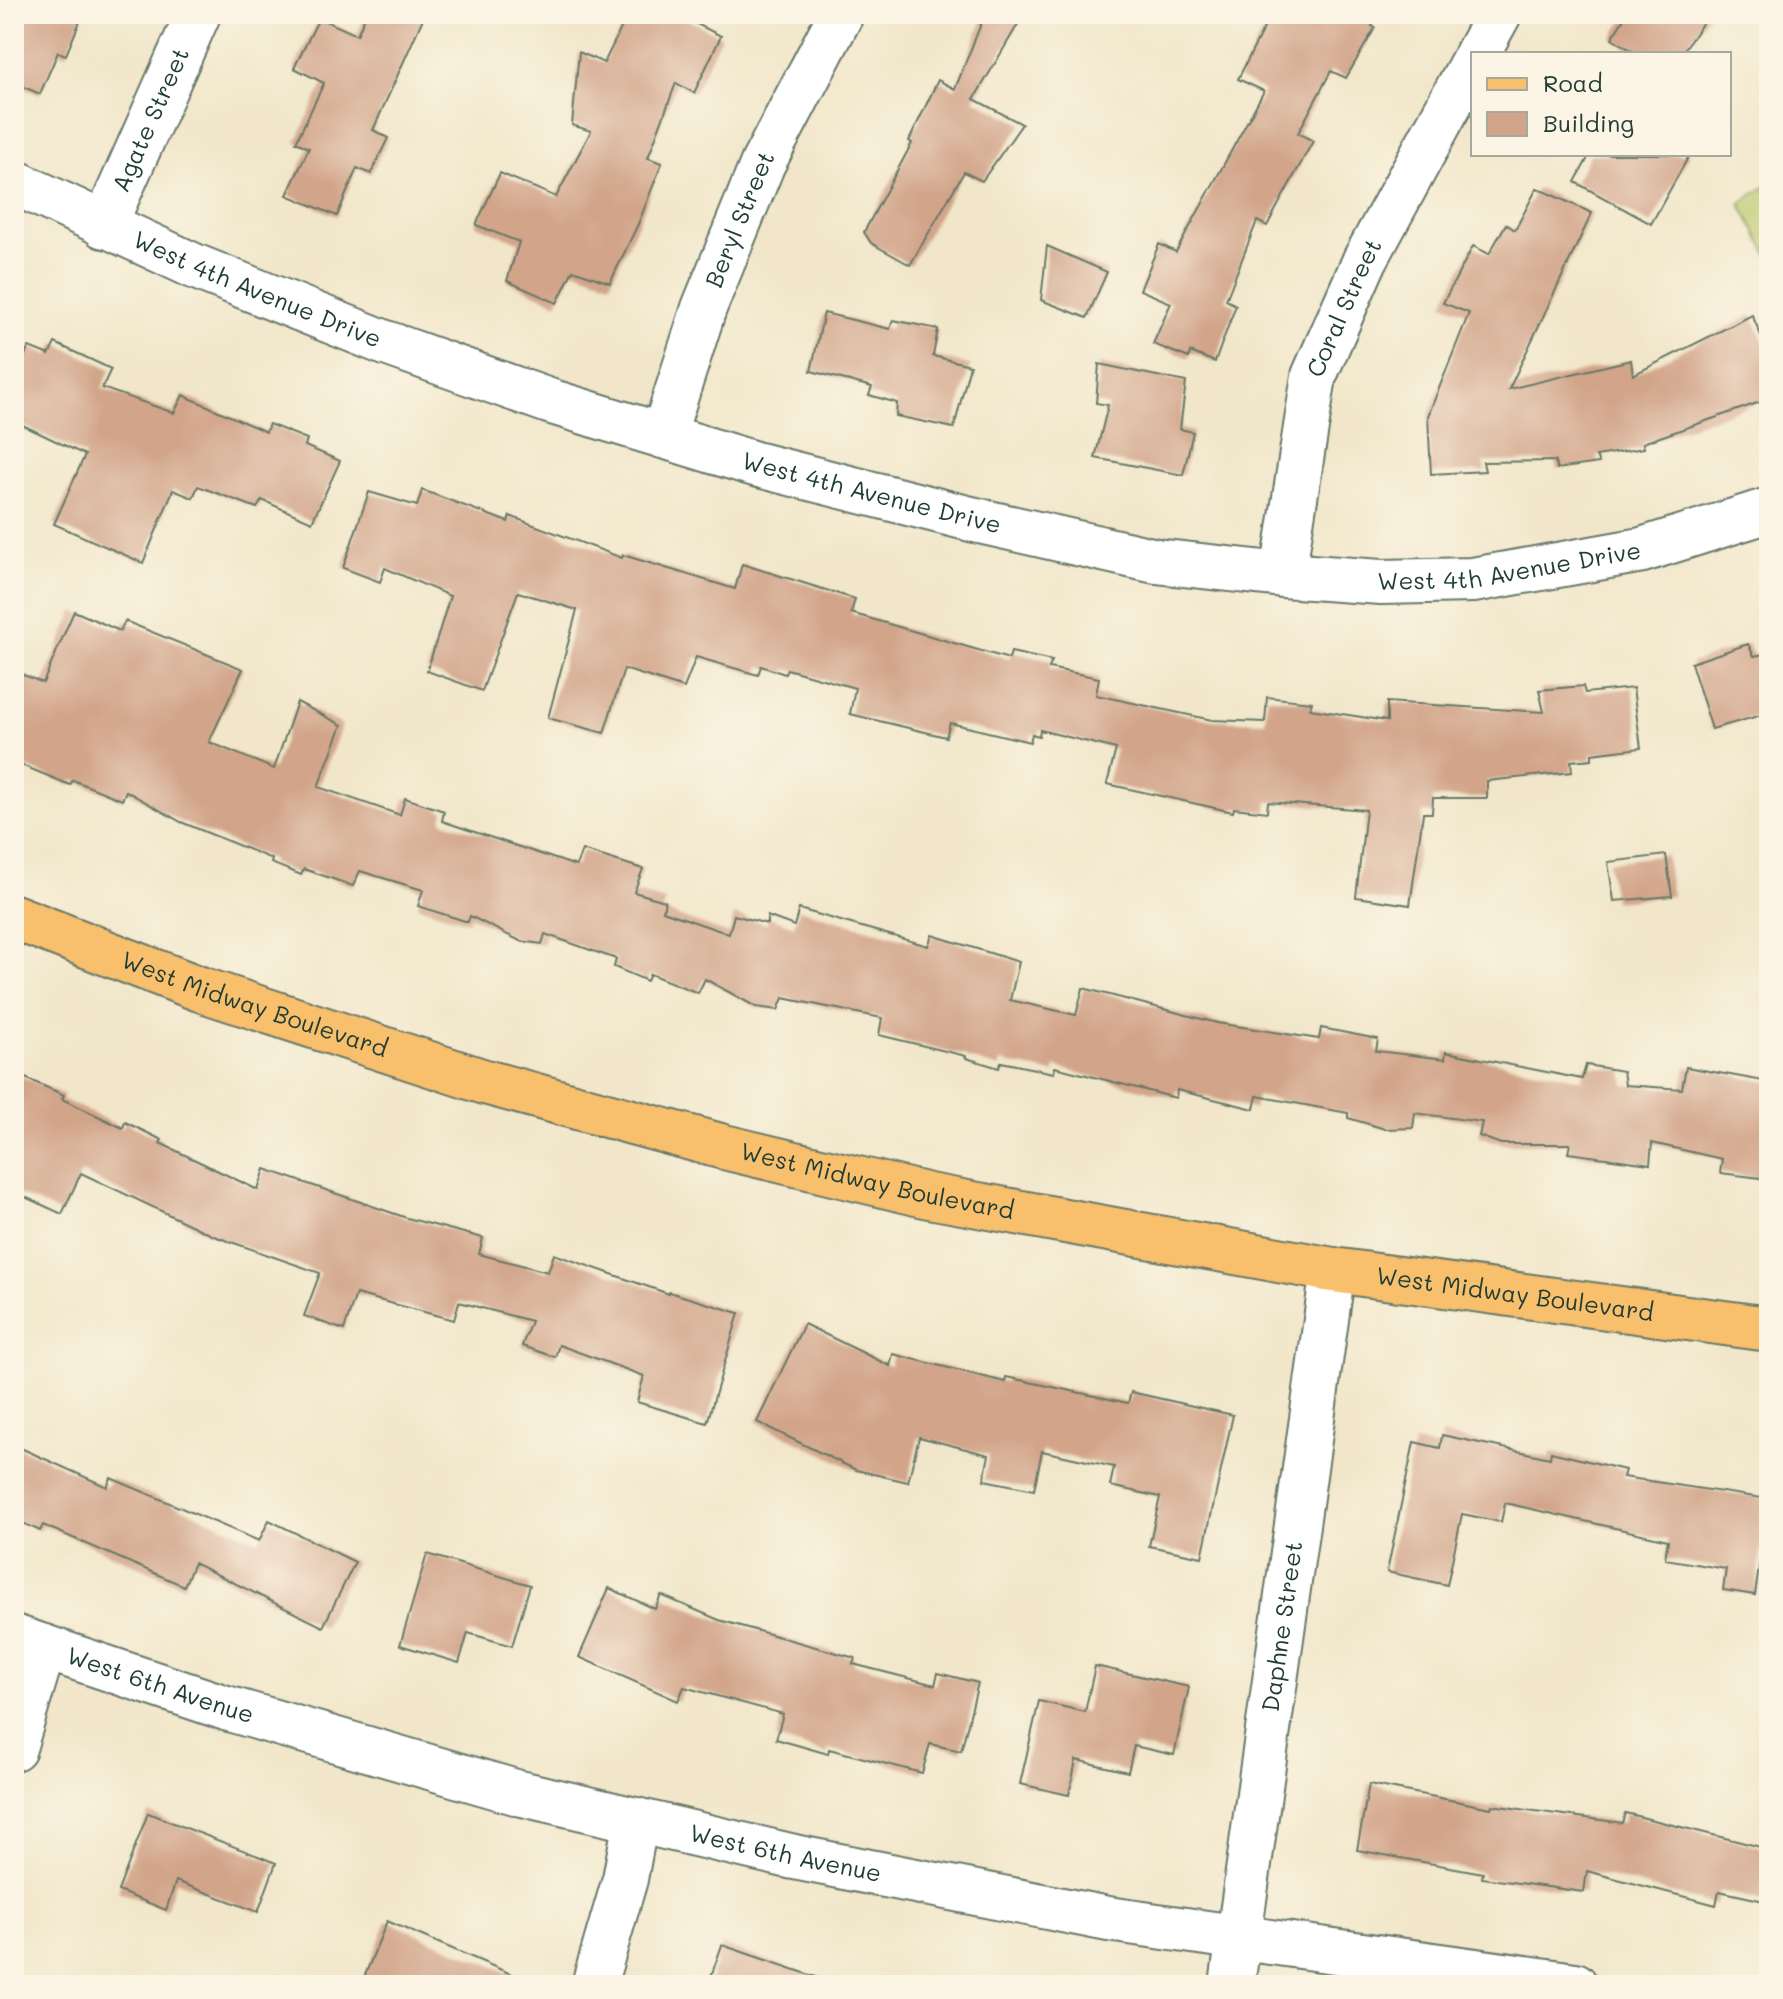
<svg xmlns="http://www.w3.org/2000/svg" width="1783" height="1999" viewBox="0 0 1783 1999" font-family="Mali,sans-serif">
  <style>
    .green { fill: #b9c86a; stroke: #6c824f; stroke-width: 2 }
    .building { fill: #d2a58a }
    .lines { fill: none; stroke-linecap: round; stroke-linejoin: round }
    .minor-casing { stroke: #687868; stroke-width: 48 }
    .major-casing { stroke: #687868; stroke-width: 48 }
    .minor { stroke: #fff; stroke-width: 44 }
    .major { stroke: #f8bf6c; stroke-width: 44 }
    .labels { text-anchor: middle; stroke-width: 7; stroke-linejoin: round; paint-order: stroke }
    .street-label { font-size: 24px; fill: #1f3d34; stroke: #fcf5e5 }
  </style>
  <rect width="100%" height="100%" fill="#fcf5e5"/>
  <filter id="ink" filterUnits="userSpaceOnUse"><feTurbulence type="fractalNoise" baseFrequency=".0125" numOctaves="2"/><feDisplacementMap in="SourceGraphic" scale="16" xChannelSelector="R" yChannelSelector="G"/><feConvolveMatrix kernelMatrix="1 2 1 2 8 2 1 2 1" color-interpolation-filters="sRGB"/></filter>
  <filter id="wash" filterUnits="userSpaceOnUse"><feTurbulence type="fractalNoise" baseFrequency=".006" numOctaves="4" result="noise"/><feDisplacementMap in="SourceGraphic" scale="32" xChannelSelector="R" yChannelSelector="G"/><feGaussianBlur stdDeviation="1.8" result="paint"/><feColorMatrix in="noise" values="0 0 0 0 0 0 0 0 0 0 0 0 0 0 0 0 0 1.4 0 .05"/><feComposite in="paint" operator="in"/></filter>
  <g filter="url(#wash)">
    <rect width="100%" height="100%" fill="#f1e6c9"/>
    <path class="green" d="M1769 184V257L1740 203Z"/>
    <g id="blocks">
      <g class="building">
        <path d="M14 14H83L66 55 58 52 40 94 14 83Z"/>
        <path d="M366 14H425L373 130 388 138 371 174 357 168 337 216 287 195 309 148 296 142 324 83 294 68 319 18 357 35Z"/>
        <path d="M628 14H677L721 36 694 93 676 83 648 158 662 163 638 224 610 283 573 270 557 303 507 281 519 242 476 225 500 173 556 197 591 131 572 125 579 52 604 63Z"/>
        <path d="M985 14H1024L974 99 1022 124 982 181 964 172 910 265 871 243 864 232 912 143 909 141 938 80 955 89Z"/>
        <path d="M1271 14H1378L1372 26 1375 28 1346 78 1331 71 1298 133 1313 141 1267 226 1257 221 1226 300 1236 305 1215 362 1190 352 1189 358 1153 344 1171 303 1140 290 1159 244 1176 252 1264 91 1238 79Z"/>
        <path d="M1627 14H1709L1681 54H1637L1612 38Z"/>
        <path d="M1590 154H1690L1651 224 1575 182Z"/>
        <path d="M1537 188 1592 213 1509 389 1631 360 1633 375 1752 315 1769 353V399L1643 443 1644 448 1596 456 1599 463 1557 469 1555 461 1483 462 1485 471 1431 474 1428 416 1469 313 1443 303 1473 246 1489 254 1506 224 1515 230Z"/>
        <path d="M1047 246 1107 272 1087 318 1041 300Z"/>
        <path d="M824 313 890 329 893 320 938 329 933 356 970 365 954 428 896 416 897 403 869 395 872 387 811 371Z"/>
        <path d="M55 343 111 369 102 388 174 413 183 395 266 432 269 424 307 439 305 446 340 461 312 522 262 500 257 508 198 486 193 498 173 490 143 563 54 524 85 455 14 421V377L29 347 49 355Z"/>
        <path d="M1099 364 1186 382 1180 429 1193 432 1183 475 1095 458 1108 405 1096 403Z"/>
        <path d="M422 490 508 522 510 516 622 558 623 555 735 589 742 564 855 599 851 613 1009 659 1011 652 1052 661 1049 668 1099 678 1096 695 1212 720 1265 722 1267 697 1312 702 1310 709 1387 721V702L1544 712 1539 690 1583 686 1585 693 1633 688 1641 748 1592 754V759L1571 761 1572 772 1487 781V798H1433L1432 813H1423L1410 905 1356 897 1366 810 1268 802 1267 812 1234 808 1233 812 1107 784 1116 749 1040 730 1039 736 1032 734 1030 742 950 723 946 737 850 714 855 688 787 669 785 674 761 666 758 675 696 657 684 688 624 669 604 733 548 718 577 610 518 592 482 691 427 671 450 596 385 568 380 582 343 568 369 492 417 506Z"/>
        <path d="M74 611 120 631 125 621 243 669 209 742 274 769 297 702 342 725 318 787 400 815 405 798 444 811 442 821 576 866 582 850 643 869 634 892 665 901 663 911 729 934 734 915 767 924V916L794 926 799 909 928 946 932 935 1019 962 1010 1000 1076 1015 1083 988 1217 1023 1319 1039 1321 1028 1378 1039 1376 1051 1445 1059 1446 1052 1582 1079 1586 1065 1623 1071 1625 1085 1682 1089 1686 1067 1769 1082V1179L1720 1173 1722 1159 1652 1143 1650 1164 1568 1153 1570 1144H1501L1479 1136 1482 1122 1415 1113 1413 1128 1385 1129 1348 1118V1113L1257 1096 1254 1109 1177 1090 1176 1098 1055 1067 1054 1073 1001 1062 999 1068 966 1058V1056L879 1035 882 1018 783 998 778 1010 756 1007 705 979 698 993 650 974 647 981 614 967 616 959 545 934 542 944 520 941 470 916 468 922 418 906 423 890 360 871 353 886 304 869 301 875 271 863 272 859 181 822 126 791 122 800 73 780 70 785 14 762V671L43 683Z"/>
        <path d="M1748 644 1754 656 1769 653V713L1712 729 1691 663Z"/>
        <path d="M1666 855 1672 896 1614 901 1608 862Z"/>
        <path d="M14 1073 64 1095 62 1099 123 1128 125 1122 162 1140 160 1143 258 1190 265 1169 407 1218 483 1238 479 1254 548 1272 554 1254 669 1294V1292L739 1313 707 1423 637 1402 644 1376 559 1345 555 1357 522 1346 531 1321 459 1302 454 1320 356 1294 344 1330 304 1316 320 1273 214 1236 81 1173 62 1214 14 1192Z"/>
        <path d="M804 1324 890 1366 893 1354 1005 1382 1006 1377 1128 1403 1131 1392 1233 1415 1202 1557 1149 1546 1160 1497 1110 1486 1114 1467 1042 1451 1034 1490 984 1480 989 1455 919 1437 908 1482 856 1470 757 1422Z"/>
        <path d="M1442 1435 1550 1458 1551 1452 1625 1470 1623 1477 1769 1499 1755 1595 1723 1590 1726 1569 1665 1559 1668 1540 1505 1503 1501 1522 1462 1514 1447 1585 1387 1572 1414 1442 1440 1448Z"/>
        <path d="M14 1445 107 1487 111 1478 259 1541 269 1520 355 1562 323 1627 194 1563 184 1586 43 1525 40 1531 14 1519Z"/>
        <path d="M427 1554 530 1585 512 1646 468 1633 459 1663 400 1645Z"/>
        <path d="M609 1588 655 1609 661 1595 719 1620 855 1658 853 1664 935 1685 938 1673 978 1683 961 1751 930 1744 922 1773 829 1749 828 1754 776 1739 783 1714 684 1687 678 1701 579 1657Z"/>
        <path d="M1095 1666 1189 1687 1174 1755 1134 1746 1128 1772 1076 1760 1069 1795 1020 1784 1039 1701 1085 1712Z"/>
        <path d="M1369 1784 1491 1808 1492 1805 1622 1823 1625 1813 1769 1849V1902L1719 1891 1716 1905 1587 1871 1584 1892 1482 1878 1483 1873 1357 1850Z"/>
        <path d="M148 1813 276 1863 258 1912 176 1881 166 1910 118 1891Z"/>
        <path d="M387 1921 537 1985H361Z"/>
        <path d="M722 1945 822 1979 821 1985H708Z"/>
      </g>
    </g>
  </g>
  <g filter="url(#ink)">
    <use href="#blocks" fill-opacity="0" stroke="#687868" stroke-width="2"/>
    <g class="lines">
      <g class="minor-casing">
        <g id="minor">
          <path d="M1477 54 1499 14"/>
          <path id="s1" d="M14 182 194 266 383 342 549 401 755 464 971 519 1156 561 1283 575 1381 582 1473 580 1642 550 1769 510"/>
          <path id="s2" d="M104 226 198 14"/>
          <path id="s3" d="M663 436 704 308 763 163 841 14"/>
          <path id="s4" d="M1283 575 1314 376 1365 260 1473 61"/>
          <path id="s5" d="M14 1637 226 1708 519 1793 794 1857 1108 1919 1575 1985"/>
          <path d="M14 1748 44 1647"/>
          <path d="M594 1985 625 1879 636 1820"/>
          <path id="s6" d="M1232 1985 1333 1270"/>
        </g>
      </g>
      <g class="major-casing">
        <g id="major">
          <path id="s7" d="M14 917 200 989 485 1082 724 1147 929 1196 1333 1270 1769 1329"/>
        </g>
      </g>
      <use href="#minor" class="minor"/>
      <use href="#major" class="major"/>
    </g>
  </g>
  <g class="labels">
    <g class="street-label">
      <text dy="8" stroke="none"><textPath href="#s2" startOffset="116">Agate Street</textPath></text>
      <text dy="8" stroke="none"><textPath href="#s3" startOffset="230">Beryl Street</textPath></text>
      <text dy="8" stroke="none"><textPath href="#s1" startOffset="266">West 4th Avenue Drive</textPath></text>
      <text dy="8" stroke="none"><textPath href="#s4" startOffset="276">Coral Street</textPath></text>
      <text dy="8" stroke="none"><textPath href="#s1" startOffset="914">West 4th Avenue Drive</textPath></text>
      <text dy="8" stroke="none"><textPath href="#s1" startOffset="1562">West 4th Avenue Drive</textPath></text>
      <text dy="8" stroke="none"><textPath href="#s7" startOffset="256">West Midway Boulevard</textPath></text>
      <text dy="8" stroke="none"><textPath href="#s7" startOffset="904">West Midway Boulevard</textPath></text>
      <text dy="8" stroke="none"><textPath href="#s7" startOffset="1552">West Midway Boulevard</textPath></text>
      <text dy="8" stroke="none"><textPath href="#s6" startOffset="362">Daphne Street</textPath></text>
      <text dy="8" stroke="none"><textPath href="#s5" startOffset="154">West 6th Avenue</textPath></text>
      <text dy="8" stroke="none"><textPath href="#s5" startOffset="802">West 6th Avenue</textPath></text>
    </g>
  </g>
  <rect width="1783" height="1999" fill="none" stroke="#fcf5e5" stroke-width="48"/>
  <rect x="1471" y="52" width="260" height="104" fill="#fcf5e5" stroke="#a4ab9e" stroke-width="2"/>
  <rect x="1487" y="78" width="40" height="12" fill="#f8bf6c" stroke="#a4ab9e" stroke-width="2"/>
  <text x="1543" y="92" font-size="24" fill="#1f3d34">Road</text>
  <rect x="1487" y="112" width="40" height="24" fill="#d2a58a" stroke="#a4ab9e" stroke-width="2"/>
  <text x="1543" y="132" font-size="24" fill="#1f3d34">Building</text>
</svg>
